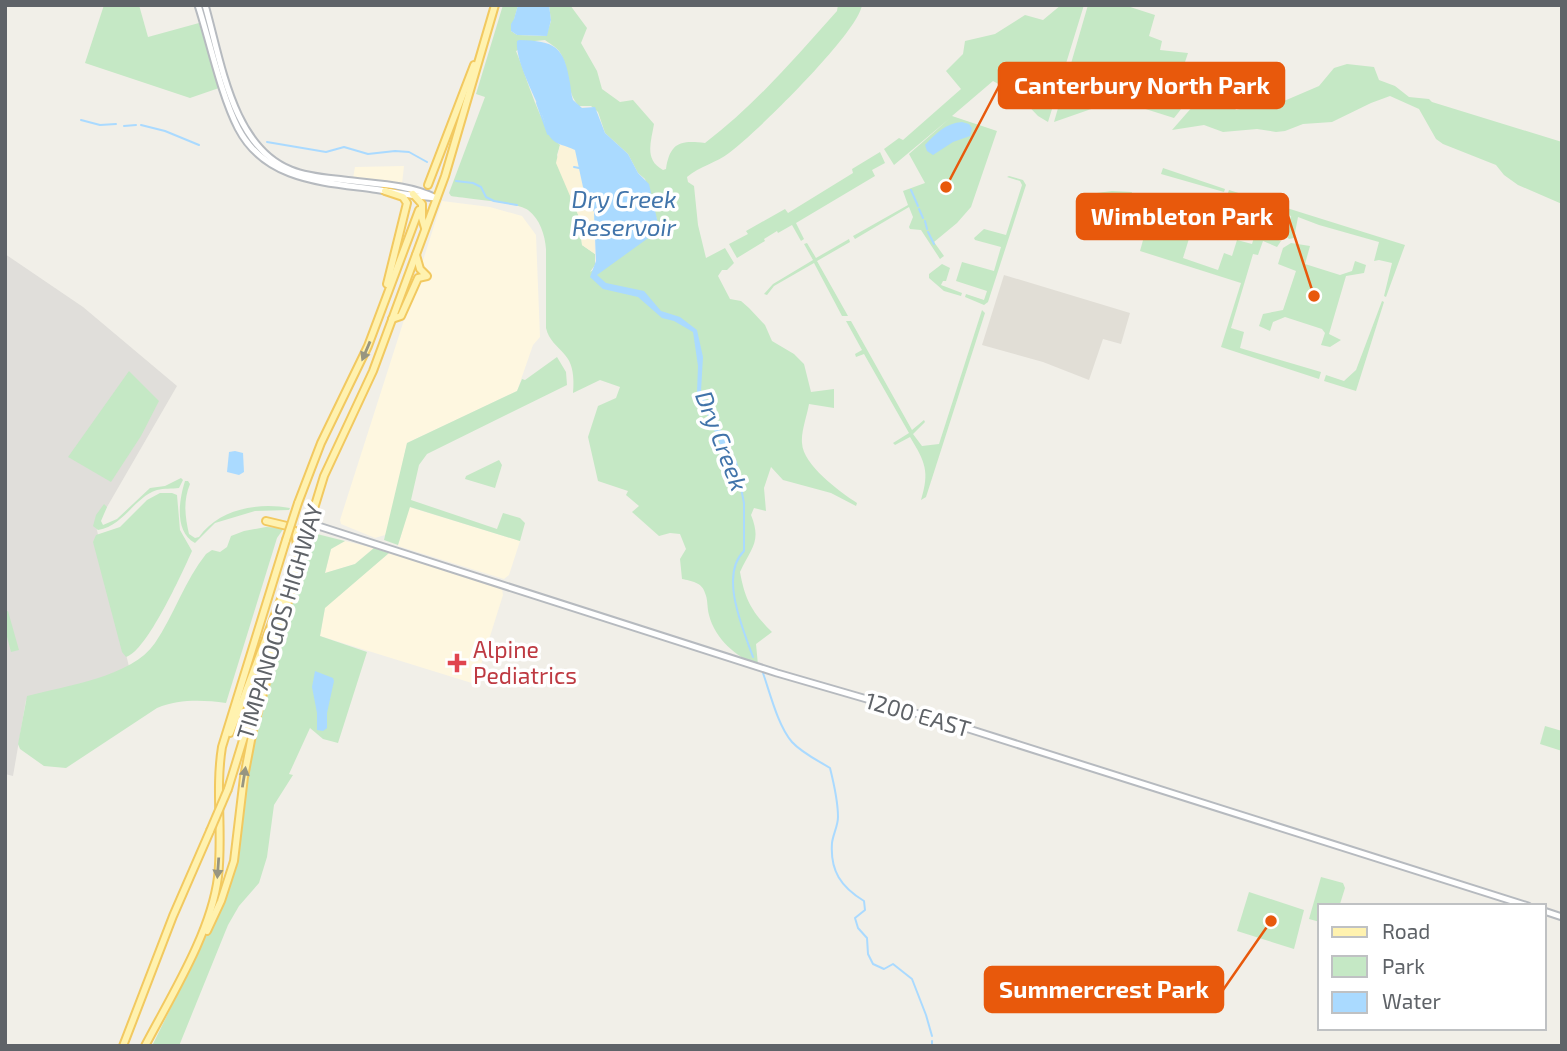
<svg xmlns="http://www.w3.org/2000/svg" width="1567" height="1051" viewBox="0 0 1567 1051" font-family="'Exo 2',sans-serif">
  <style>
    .commercial { fill: #fef7e0 }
    .industrial { fill: #e0deda }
    .education { fill: #e1ded6 }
    .green { fill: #c5e8c5; fill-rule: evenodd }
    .sand { fill: #fbf3d9 }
    .water { fill: #aadaff }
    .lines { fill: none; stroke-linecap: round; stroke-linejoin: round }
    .stream { stroke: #aadaff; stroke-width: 2 }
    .secondary-casing { stroke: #b6babf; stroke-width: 9 }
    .primary-casing { stroke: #f2c960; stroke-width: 10 }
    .secondary { stroke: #fff; stroke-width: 5 }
    .primary { stroke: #fff2af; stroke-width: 6 }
    .primary-bridge-casing { stroke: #f2c960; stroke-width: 10; stroke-linecap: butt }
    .primary-bridge { stroke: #fff2af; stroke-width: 6 }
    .oneway { fill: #979581 }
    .health-dot { fill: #e0444e; stroke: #fff; stroke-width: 2.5 }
    .labels { text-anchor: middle; stroke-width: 7; stroke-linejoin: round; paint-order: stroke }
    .street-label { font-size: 23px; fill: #5f6368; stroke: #fff }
    .health-label { font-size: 23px; fill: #be3a42; stroke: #fff; text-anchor: start }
    .water-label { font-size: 24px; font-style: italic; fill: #4174aa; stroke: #fff }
    .leader { fill: none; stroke: #e8590c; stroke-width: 2.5 }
    .callout-dot { fill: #e8590c; stroke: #fff; stroke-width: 2.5 }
    .callout { fill: #e8590c; stroke: #e8590c; stroke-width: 2.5 }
    .callout-label { font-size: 24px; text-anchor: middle; font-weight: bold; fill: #fff }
  </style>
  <rect width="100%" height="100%" fill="#f1efe8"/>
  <g class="commercial">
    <path d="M404 166 402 184 353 178 355 167Z"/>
    <path d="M442 201 490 207 522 216 536 235 540 337 533 345 517 391 407 443 388 530 385 535 375 538 341 524 340 520Z"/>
    <path d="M409 507 520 541 509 575 504 579 398 546Z"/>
    <path d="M345 541 374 548 355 564 325 573 331 549Z"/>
    <path d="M389 553 502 589 503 595 475 684 320 636 325 607Z"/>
  </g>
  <path class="industrial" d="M5 254 83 307 177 386 96 526 130 671 26 700 13 776 5 774Z"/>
  <path class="education" d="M1004 275 1130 313 1121 344 1103 339 1089 380 1043 362 982 345Z"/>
  <g class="green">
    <path d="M104 5H139L148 37 199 23 219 88 190 98 85 63Z"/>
    <path d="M503 5H518L511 31 517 35 546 36 551 21 549 5H570L587 28 581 43 597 71 602 89 620 102 633 100 654 124C651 142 644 160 663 170L666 169C670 142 681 140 705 143 755 105 795 58 837 11L838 5H862C858 33 755 134 729 153 716 163 700 166 687 177L688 182 694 186 698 225 706 258 725 248 734 263 727 270H722L718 276 730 299 741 301 749 308 765 325 772 341 794 354 804 364 811 392 834 389V408L809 404C807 416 801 431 802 443 803 465 839 491 857 503L856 506 831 493 783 480 771 467 764 488 766 511 754 508 751 515C762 542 751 548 740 572 745 600 752 612 772 632L756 644 758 665C736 657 715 639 709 615 707 608 708 599 705 593 702 582 691 581 682 579L680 559 686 549 680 534 670 533 659 536 632 512 639 506 626 495 628 491 598 481 588 437 598 406 616 398 620 387 600 380 573 393C574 380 574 365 565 355 557 345 549 341 546 328V249C545 235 540 219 528 210 516 202 468 199 451 196L449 193 485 97 476 94ZM545 40C549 43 556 47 559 51 571 68 565 92 579 106H591L598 112 605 133 628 154 638 173 645 179 659 227 590 272 595 265V254L582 245 579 217 557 155 560 145C540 128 527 77 516 51L535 41Z"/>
    <path d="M1061 5H1084L1048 122 1038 116 1017 94 993 81 952 116 997 131 971 207 957 223 934 242 944 256 940 259 921 230 910 229 909 227 913 217 909 207 855 239 853 236 908 205 903 191 925 183 909 154 949 119 894 165 884 149 899 138 903 140 961 89 946 71 963 54 965 41 995 34 1025 15 1043 20Z"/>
    <path d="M1088 5H1124L1155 15 1149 36 1162 41 1160 50 1188 53 1184 65 1197 67C1194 88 1188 102 1174 118L1117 100 1054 122Z"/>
    <path d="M1347 64 1374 67 1379 80 1395 86 1409 97 1429 99 1432 102 1562 142V204L1518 185 1504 175 1496 165 1443 144 1436 139 1419 109 1390 96 1371 103 1332 122 1303 124 1285 131 1276 132 1257 129 1223 132 1204 125 1172 130 1193 106 1199 89 1229 99 1236 110 1261 104 1266 107H1276L1277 104 1319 86 1334 68Z"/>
    <path d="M880 152 885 163 872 170 875 176 796 223 804 239 801 241 792 225 778 233 777 231 764 239 765 241 737 258 729 244 748 234 746 231 785 209 788 213 853 173 852 169Z"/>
    <path d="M1163 168 1225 189 1224 192 1161 174Z"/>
    <path d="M1009 176 1023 180 1026 185 988 302 984 305 965 297 966 294 984 300 987 291 956 281 962 262 994 271 1001 247 975 240 974 238 984 229 1006 235 1022 185 1020 181 1007 177Z"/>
    <path d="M1229 190 1405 245 1386 297 1384 296 1392 263 1379 260 1374 261 1379 242 1319 225 1298 217 1294 238 1289 239 1285 235 1291 216 1228 193Z"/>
    <path d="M1112 191 1132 192 1121 225 1083 213 1089 194Z"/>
    <path d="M1150 215 1192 229 1183 258 1218 270 1224 253 1232 256 1237 240 1252 244 1256 231 1281 241 1277 247 1263 241 1258 255 1253 254 1231 328 1244 332 1240 348 1321 372 1319 379 1221 347 1241 283 1140 251Z"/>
    <path d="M849 239 850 242 817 261 848 316H842L814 263 774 286 767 295 764 294 773 284 813 260 804 244 807 243 816 258Z"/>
    <path d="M1291 243 1310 246 1305 264 1340 275 1352 271 1355 261 1366 265 1364 273 1346 276 1329 334 1341 340 1330 347 1321 345 1325 333 1322 329 1285 317 1273 322 1270 331 1259 326 1263 314 1283 310 1296 271 1278 264 1283 248Z"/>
    <path d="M942 264 950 268 946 281H943L941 285 962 293 961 296 944 291 929 278V274Z"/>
    <path d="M1382 301 1384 302 1356 391 1324 381 1326 375 1344 381 1356 370Z"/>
    <path d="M982 310 985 313 926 497 921 500C930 471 925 462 910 437L895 445 893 443 909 433 864 354 856 357 855 354 862 350 846 321H851L912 430 924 420 925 422 913 434 922 446 939 444Z"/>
    <path d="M557 357 566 372 567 385 427 454 419 465 411 500 497 529 503 513 520 518 525 523 520 541 410 507 398 545 384 540 407 443 517 391 522 379 525 380Z"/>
    <path d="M129 371 159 401 141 436 111 482 68 457Z"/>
    <path d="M499 460 502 465 495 488 465 479 466 476Z"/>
    <path d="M181 478 183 480 179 488C172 489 164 488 157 490 133 498 124 526 98 530L93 526 96 515 104 504 107 507 101 521 103 525 117 519 150 488 165 486Z"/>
    <path d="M185 481H188L190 484C183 501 185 516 189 534L195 538 199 537C219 509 258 502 290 508L289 510 255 511 215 523 195 543C174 532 179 500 185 481Z"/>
    <path d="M160 493H172L177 495 180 530 192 551C182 573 147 651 126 657L122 652 93 542 96 535 120 527 147 500Z"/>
    <path d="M266 527 284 528 277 538 226 703C202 700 180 699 157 708L66 768 44 766 20 749 18 744 27 696C65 686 132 677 155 643 174 615 185 580 206 554L212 550 220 552 227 547 231 536 244 531Z"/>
    <path d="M317 534 345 541 331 549 325 573 355 564 374 548 389 553 325 608 320 636 367 652 338 743 323 739 310 728 289 774 293 775 274 805 267 857 259 883 239 906 228 925 179 1046H152L226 896 257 722 278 644 313 538Z"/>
    <path d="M8 611 19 650 11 652 5 629V612Z"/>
    <path d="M1545 726 1562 731V751L1540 744Z"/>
    <path d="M1321 877 1343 883 1345 888 1340 904 1342 906H1320V922L1309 919Z"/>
    <path d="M1249 892 1304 910 1294 949 1237 931Z"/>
  </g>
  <path class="sand" d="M560 145 571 147 576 152 583 187 594 212 595 254 582 245 579 217 556 163Z"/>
  <g class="water">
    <path d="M518 5H549L551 20 547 36 517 35 511 31V24L514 19Z"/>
    <path d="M519 40C555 41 564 46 570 83 571 89 571 94 573 100L582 108 595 107 605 133 628 154 638 173 649 184 659 228 658 231 597 275 606 283 644 291 661 311 680 317 697 330 703 357 701 391 737 462 742 484 739 486 697 392 698 366 693 332 674 321 662 318 638 297 603 289 590 277 596 261 594 212 583 187 575 150C566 145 557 146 550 137 546 131 545 122 542 115 535 96 515 61 517 41Z"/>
    <path d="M962 122 969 124 972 128 970 136 953 142 933 155 927 151 925 145C935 134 946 123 962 122Z"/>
    <path d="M235 451 243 453 244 472 239 475 227 472 229 452Z"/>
    <path d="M315 671 333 678 334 681 327 713V728L323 731 317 730V713L312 687Z"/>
  </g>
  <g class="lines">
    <g class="stream">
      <path d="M537 103 548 134"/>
      <path d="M81 120 100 125 116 124"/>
      <path d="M141 125 165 131 199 145"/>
      <path d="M124 126 136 125"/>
      <path d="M267 142 326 152 344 147 368 154 395 151 409 152 427 162"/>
      <path d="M574 167 579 168"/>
      <path d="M456 181 473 183 481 187 486 197 494 201 517 205"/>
      <path d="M911 190 918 206"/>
      <path d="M919 209 923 218"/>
      <path d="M925 221 927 229"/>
      <path d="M928 232 934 244"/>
      <path d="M740 483 744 503V551C719 575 743 629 753 657"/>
      <path d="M763 673C770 693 778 726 792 742 802 753 817 760 830 768 834 784 838 800 838 817 838 826 833 834 832 843 830 871 841 887 864 901L865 910 855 918 858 928 867 938 868 954 873 964 884 969 893 964 912 979 926 1015 932 1036"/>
      <path d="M932 1041V1046"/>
    </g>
    <g class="secondary-casing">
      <g id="secondary">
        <path d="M198 5C210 42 221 95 238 128 265 180 321 182 373 189 394 192 416 197 437 198"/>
        <path d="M205 5C221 60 232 147 291 170 308 177 327 178 344 180 373 184 407 184 434 197"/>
        <path d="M309 523 777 673 953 724 1528 906"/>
        <path d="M1544 911 1562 917"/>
      </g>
    </g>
    <g class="primary-casing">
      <g id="primary">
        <path d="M428 185 474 65"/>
        <path d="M385 191 403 197 407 203 387 284"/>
        <path d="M413 194 422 204V218L425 228"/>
        <path d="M392 319 401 316 418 278 427 276 420 269 416 255"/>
        <path d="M298 503 321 443 368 346 419 210"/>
        <path d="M266 521 287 526 295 531 298 554"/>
        <path d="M230 733 281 599"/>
        <path d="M228 789 324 476 373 371 445 176 495 5"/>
        <path d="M207 931 221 901 234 861 244 777 253 730 290 594"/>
        <path d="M123 1046 173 916 210 831"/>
        <path d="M145 1046C171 996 211 933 218 877 223 834 215 790 222 747L286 540"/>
      </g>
    </g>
    <use href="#secondary" class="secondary"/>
    <use href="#primary" class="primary"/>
    <g class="primary-bridge-casing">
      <g id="primary-bridge">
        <path d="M286 540 298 503"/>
        <path d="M210 831 228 789"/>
      </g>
    </g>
    <use href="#primary-bridge" class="primary-bridge"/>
  </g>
  <defs><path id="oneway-solid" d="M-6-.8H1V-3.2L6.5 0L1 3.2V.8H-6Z" transform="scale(1.75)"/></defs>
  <g class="oneway">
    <use href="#oneway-solid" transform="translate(366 351) rotate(113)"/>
    <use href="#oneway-solid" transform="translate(244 777) rotate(-81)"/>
    <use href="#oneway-solid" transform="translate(218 868) rotate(94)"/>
  </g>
  <path class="health-dot" d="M453.5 652.5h7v7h7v7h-7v7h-7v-7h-7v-7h7z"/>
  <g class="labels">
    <g class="street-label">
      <text transform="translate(280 622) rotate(-73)" y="8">TIMPANOGOS HIGHWAY</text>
      <text transform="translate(918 715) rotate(16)" y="8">1200 EAST</text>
    </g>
    <g class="health-label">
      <text x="473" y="658">Alpine<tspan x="473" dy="26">Pediatrics</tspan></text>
    </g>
    <g class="water-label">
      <text x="624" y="208">Dry Creek<tspan x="624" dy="28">Reservoir</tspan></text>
      <text transform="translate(721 441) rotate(69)" y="8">Dry Creek</text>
    </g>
  </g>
  <path class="leader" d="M946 187L999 86M1314 296L1288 216M1271 921L1223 990"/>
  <g class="callout-dot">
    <circle cx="946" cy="187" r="7"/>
    <circle cx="1314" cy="296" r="7"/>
    <circle cx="1271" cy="921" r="7"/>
  </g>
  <g class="callout">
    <rect x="999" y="63" width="285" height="45" rx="7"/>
    <rect x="1077" y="194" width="211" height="45" rx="7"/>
    <rect x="985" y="967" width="238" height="45" rx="7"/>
  </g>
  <g class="callout-label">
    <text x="1142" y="94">Canterbury North Park</text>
    <text x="1182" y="225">Wimbleton Park</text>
    <text x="1104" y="998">Summercrest Park</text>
  </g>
  <rect width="1567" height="1051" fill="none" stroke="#5f6368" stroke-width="14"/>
  <rect x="1318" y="904" width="228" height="126" fill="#ffffff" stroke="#bfc1c3" stroke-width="2"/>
  <rect x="1332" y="927" width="35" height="10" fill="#fff2af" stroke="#bfc1c3" stroke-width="2"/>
  <text x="1382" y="939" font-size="21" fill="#5f6368">Road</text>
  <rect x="1332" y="956" width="35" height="21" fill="#c5e8c5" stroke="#bfc1c3" stroke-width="2"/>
  <text x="1382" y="974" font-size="21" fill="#5f6368">Park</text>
  <rect x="1332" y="992" width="35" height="21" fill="#aadaff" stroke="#bfc1c3" stroke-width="2"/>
  <text x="1382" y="1009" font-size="21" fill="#5f6368">Water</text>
</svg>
